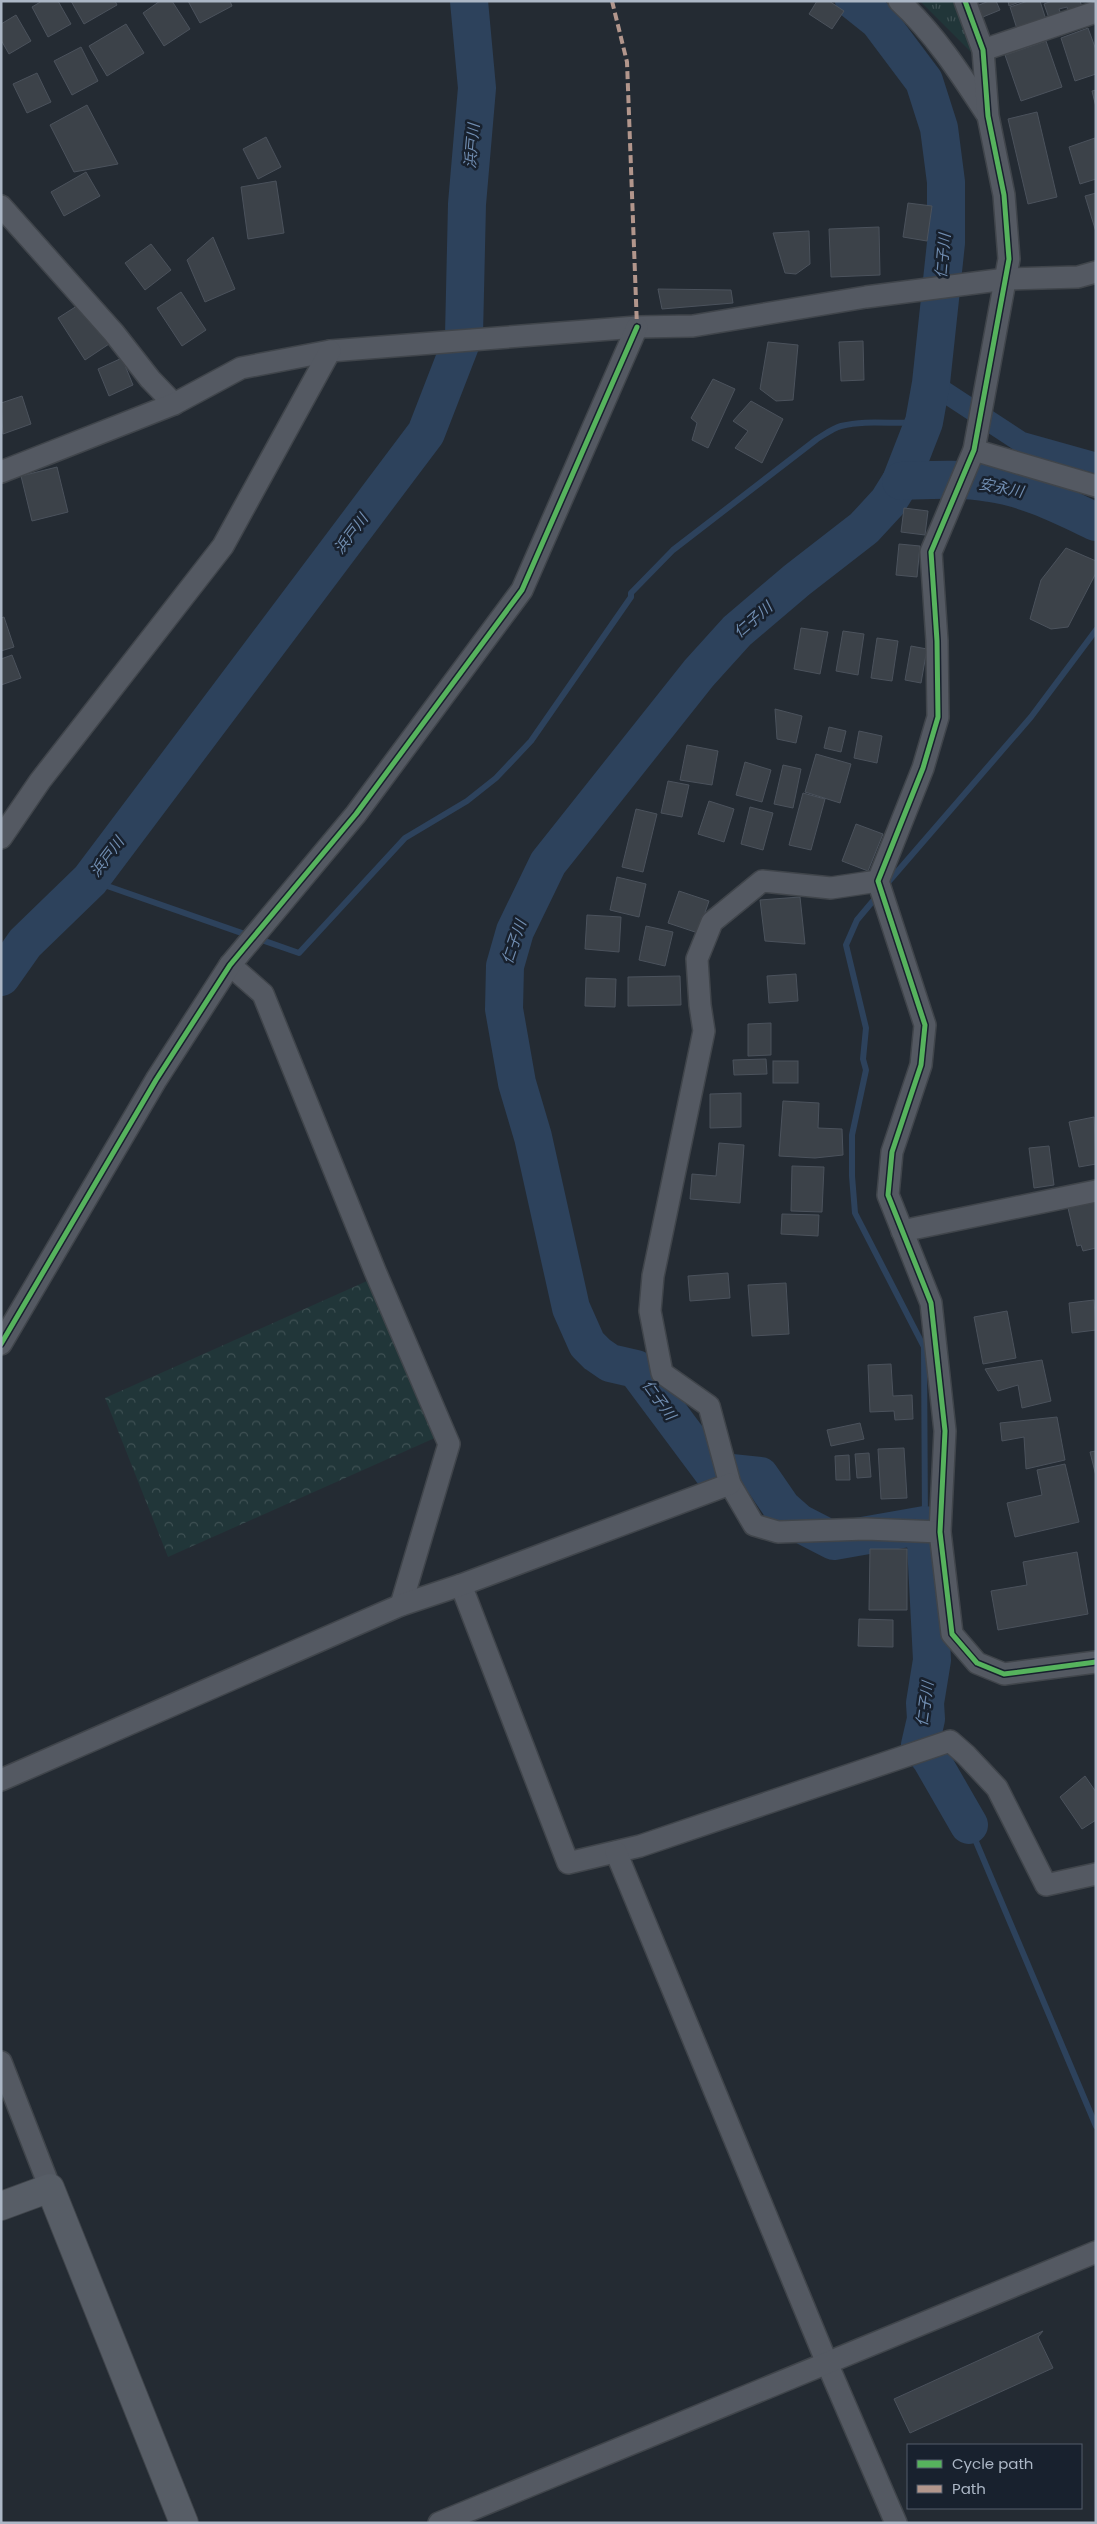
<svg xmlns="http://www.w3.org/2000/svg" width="1097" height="2524" viewBox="0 0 1097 2524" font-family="Poppins,'Noto Sans JP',sans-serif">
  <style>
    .forest { fill: url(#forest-crowns) }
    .park { fill: url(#park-tufts) }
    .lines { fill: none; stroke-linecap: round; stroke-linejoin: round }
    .stream { stroke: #2d425c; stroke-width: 6 }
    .canal { stroke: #2d425c; stroke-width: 21 }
    .river { stroke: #2d425c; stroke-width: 38 }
    .building { fill: #3c4249; stroke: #4b525c }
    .street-casing { stroke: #40454b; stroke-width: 24 }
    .secondary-casing { stroke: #40454b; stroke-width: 30 }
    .street { stroke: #545962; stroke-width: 21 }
    .secondary { stroke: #575d66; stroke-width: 28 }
    .quiet { stroke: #b2968c; stroke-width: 4; stroke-dasharray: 8 4; stroke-linecap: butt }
    .cycleway-casing { stroke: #18212e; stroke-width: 8 }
    .cycleway { stroke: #56b35d; stroke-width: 5 }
    .labels { text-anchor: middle; stroke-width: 5; stroke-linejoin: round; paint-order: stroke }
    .water-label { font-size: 15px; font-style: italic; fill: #718eb2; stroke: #18212e }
  </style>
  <defs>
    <pattern id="forest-crowns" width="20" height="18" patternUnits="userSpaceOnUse" patternTransform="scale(1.25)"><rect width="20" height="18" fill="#213639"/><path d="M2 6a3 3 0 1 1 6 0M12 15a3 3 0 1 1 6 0" fill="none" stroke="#3f5154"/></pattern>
    <pattern id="park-tufts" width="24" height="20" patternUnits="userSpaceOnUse" patternTransform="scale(1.25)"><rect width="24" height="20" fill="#213639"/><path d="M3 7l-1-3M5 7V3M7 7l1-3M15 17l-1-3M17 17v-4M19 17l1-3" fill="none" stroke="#3f5154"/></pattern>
  </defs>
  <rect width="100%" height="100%" fill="#242b33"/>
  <path class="forest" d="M367 1281 437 1437 168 1557 105 1398Z"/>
  <path class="park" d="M920 1H957L977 58Z"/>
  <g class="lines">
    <g class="stream">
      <path d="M90 880 299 953 405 838 467 801 496 778 531 741 631 597V593L673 550 817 439C824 435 833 428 841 426 868 419 896 425 924 422"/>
      <path d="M884 887 1031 717 1096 630"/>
      <path d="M878 895 857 920 846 945 866 1028 863 1059 866 1070 852 1135V1176L855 1213 924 1347 925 1525"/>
      <path d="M969 1825 1096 2126"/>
    </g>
    <path class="canal" d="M931 383 1021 442 1096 463"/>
    <g class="river">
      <path d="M854 1 879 21 924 81 939 128 946 182V243L931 383 924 422 901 481 888 502 864 528 797 580 737 631 699 673 548 863 515 931 505 966 504 1009 517 1083 533 1137 571 1308 587 1344 597 1354 610 1363 636 1369 712 1471 760 1476 782 1508 799 1523 834 1541 925 1525 932 1660 925 1703 926 1719 920 1745 931 1759 969 1825"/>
      <path d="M901 481C931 480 961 478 990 483 1027 488 1062 506 1096 522"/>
      <path d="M1 977 25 943 90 880 426 433 464 335 467 204 477 88 469 1"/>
    </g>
  </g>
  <g class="building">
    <path d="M42 1H58L71 24 48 37 32 7Z"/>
    <path d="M71 1H115L117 5 84 24Z"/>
    <path d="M160 1H172L190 29 164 46 143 13Z"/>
    <path d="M188 1H230L232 6 200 23Z"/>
    <path d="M817 1H829L844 11 832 29 809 14Z"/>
    <path d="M989 1H996L1000 10 978 19 974 7Z"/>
    <path d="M1008 1H1022L1009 6Z"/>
    <path d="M1028 1H1040L1047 23 1018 32 1010 7Z"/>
    <path d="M1052 1H1080L1083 10 1069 15 1067 7 1059 9 1062 17 1050 21 1044 4Z"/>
    <path d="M16 15 31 41 9 54 1 40V24Z"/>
    <path d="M126 24 144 53 107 76 89 46Z"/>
    <path d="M1088 28 1096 50V74L1075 81 1061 38Z"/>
    <path d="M1046 41 1062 87 1021 101 1005 55Z"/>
    <path d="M81 47 98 81 72 95 54 61Z"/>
    <path d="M37 73 51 102 27 113 13 84Z"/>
    <path d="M1096 90V107L1092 91Z"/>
    <path d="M87 105 118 164 74 172 50 125Z"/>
    <path d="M1037 112 1057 197 1028 204 1008 119Z"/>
    <path d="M266 137 281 167 258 179 243 149Z"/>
    <path d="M1095 138 1096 179 1080 184 1069 147Z"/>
    <path d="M86 172 100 196 64 216 51 192Z"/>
    <path d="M276 181 284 233 248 239 241 187Z"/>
    <path d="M1096 193V232L1085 196Z"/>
    <path d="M908 203 932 206 927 241 903 237Z"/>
    <path d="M879 227 880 275 831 277 829 229Z"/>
    <path d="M809 231 810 264 796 274 785 273 773 233Z"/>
    <path d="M213 237 235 289 205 302 187 260Z"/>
    <path d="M151 244 171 270 145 290 125 263Z"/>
    <path d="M658 289 731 290 733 303 662 309Z"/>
    <path d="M181 292 206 330 182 346 157 308Z"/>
    <path d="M91 297 118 338 85 360 58 318Z"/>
    <path d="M863 341 864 380 841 381 839 342Z"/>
    <path d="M768 342 798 345 793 400 776 401 760 389Z"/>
    <path d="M122 358 133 385 109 396 98 369Z"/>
    <path d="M713 379 735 389 708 448 692 440 697 423 691 418Z"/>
    <path d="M22 396 31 424 3 434 1 403Z"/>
    <path d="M751 401 783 419 762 463 735 448 748 431 733 421Z"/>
    <path d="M57 467 68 512 32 521 21 476Z"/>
    <path d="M904 508 928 511 925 535 901 532Z"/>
    <path d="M899 544 920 546 917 577 896 575Z"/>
    <path d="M1066 548 1096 561V573L1068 627 1051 629 1030 619 1041 580Z"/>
    <path d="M4 617 14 647 1 651V618Z"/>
    <path d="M801 628 828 632 820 674 794 669Z"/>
    <path d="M843 631 864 634 858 675 836 671Z"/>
    <path d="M877 638 898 641 892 681 871 678Z"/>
    <path d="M911 646 927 649 921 683 905 680Z"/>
    <path d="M12 655 21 678 1 685V659Z"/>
    <path d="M775 709 802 716 796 743 777 739Z"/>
    <path d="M829 727 846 731 841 752 824 748Z"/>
    <path d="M859 731 882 736 877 763 854 758Z"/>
    <path d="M687 745 718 751 712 785 680 780Z"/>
    <path d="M816 754 851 764 840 803 805 792Z"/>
    <path d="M745 762 771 770 762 802 736 795Z"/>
    <path d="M783 765 801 769 793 808 774 804Z"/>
    <path d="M668 781 689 785 682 817 661 813Z"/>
    <path d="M803 793 825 799 811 850 789 845Z"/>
    <path d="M709 801 734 809 724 842 698 834Z"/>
    <path d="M750 807 773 813 763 850 741 844Z"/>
    <path d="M636 809 657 814 643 872 622 867Z"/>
    <path d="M856 824 883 834 868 871 842 861Z"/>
    <path d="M617 877 646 884 639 917 610 910Z"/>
    <path d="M679 891 709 901 698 933 668 923Z"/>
    <path d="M800 897 805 944 765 941 760 900Z"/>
    <path d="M587 915 621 917 619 952 585 949Z"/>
    <path d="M646 926 673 932 665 966 639 960Z"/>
    <path d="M796 974 798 1001 769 1003 767 976Z"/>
    <path d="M680 976 681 1005 628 1006V977Z"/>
    <path d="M586 978 616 979 615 1007 585 1006Z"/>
    <path d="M771 1023V1055L748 1056V1024Z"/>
    <path d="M766 1059 767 1074 734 1075 733 1060Z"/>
    <rect x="773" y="1061" width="25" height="22"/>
    <path d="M741 1093V1127L710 1128V1094Z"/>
    <path d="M783 1101 819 1103 818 1128 842 1129 843 1155 815 1158 779 1156Z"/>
    <path d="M1094 1117 1096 1164 1079 1167 1069 1122Z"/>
    <path d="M719 1143 744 1145 740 1203 690 1199 692 1174 716 1176Z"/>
    <path d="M1049 1146 1054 1185 1034 1188 1029 1148Z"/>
    <path d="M792 1166 824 1167 822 1212 791 1211Z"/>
    <path d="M1096 1201V1248L1083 1251 1081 1245 1077 1246 1068 1208Z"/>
    <path d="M782 1214 819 1215 818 1236 781 1234Z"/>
    <path d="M728 1273 730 1298 690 1301 688 1276Z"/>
    <path d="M786 1283 789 1334 752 1336 748 1285Z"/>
    <path d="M1094 1300 1096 1330 1072 1333 1069 1303Z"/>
    <path d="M1007 1311 1016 1358 983 1364 974 1317Z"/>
    <path d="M1042 1360 1051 1401 1022 1408 1018 1385 998 1391 985 1369Z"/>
    <path d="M891 1364 893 1396 912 1395 913 1419 895 1420 894 1411 870 1412 868 1365Z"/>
    <path d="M1057 1417 1065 1460 1026 1469 1024 1437 1002 1441 1000 1423Z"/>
    <path d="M860 1423 864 1439 831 1446 827 1430Z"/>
    <path d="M904 1448 907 1498 881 1499 878 1449Z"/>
    <path d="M1096 1451V1476L1090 1452Z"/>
    <path d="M869 1453 871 1477 857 1478 855 1454Z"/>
    <path d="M849 1455 850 1480H836L835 1456Z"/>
    <path d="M1065 1464 1079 1522 1015 1537 1007 1503 1042 1495 1037 1470Z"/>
    <path d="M870 1549H907V1610H869Z"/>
    <path d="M1077 1552 1088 1614 998 1630 991 1591 1027 1585 1023 1562Z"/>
    <path d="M859 1619 893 1620V1647L858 1646Z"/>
    <path d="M1085 1776 1096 1792V1820L1082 1829 1060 1797Z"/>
    <path d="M1043 2331 1038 2337 1053 2368 910 2433 894 2399Z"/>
  </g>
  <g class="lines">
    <g class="street-casing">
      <g id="street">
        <path d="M899 1C934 33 960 73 986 113"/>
        <path d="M965 1 983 50 988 116 1004 195 1009 259 974 450 931 552 937 641 938 717 923 768 878 881 925 1025 921 1065 892 1152 888 1195 931 1303 945 1431 940 1532 952 1634 977 1663 1004 1674 1096 1662"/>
        <path d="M983 50 1096 12"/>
        <path d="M1 206 114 333 150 379 174 404"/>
        <path d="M974 450 1096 486"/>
        <path d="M1 472 174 404 241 368 330 351 637 327 693 326 866 297 1006 279 1078 277 1096 272"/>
        <path d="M1 838 40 781 223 546 330 351"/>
        <path d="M878 881 831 888 762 881 712 922 697 959 700 1005 704 1031 653 1276 650 1311 662 1373 709 1406 730 1484 754 1525 778 1532 866 1529 940 1532"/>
        <path d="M230 965 263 994 375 1271 449 1444 401 1605"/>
        <path d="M902 1231 1096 1191"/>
        <path d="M1 1344 156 1080 230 965 356 814 522 590 637 327"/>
        <path d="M461 1585 568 1863 640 1846 950 1741 966 1755 997 1788 1046 1885 1096 1874"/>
        <path d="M1 1780 401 1605 461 1585 730 1484"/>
        <path d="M616 1852 827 2363 896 2523"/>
        <path d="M1 2062 50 2188"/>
        <path d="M439 2523 1096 2252"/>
      </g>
    </g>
    <g class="secondary-casing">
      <path id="secondary" d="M1 2206 50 2188 184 2523"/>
    </g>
    <use href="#street" class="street"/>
    <use href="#secondary" class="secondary"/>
    <path class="quiet" d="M612 1 627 62 637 327"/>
    <g class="cycleway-casing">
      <g id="cycleway">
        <path d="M965 1 983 50 988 116 1004 195 1009 259 974 450 931 552 937 641 938 717 923 768 878 881 925 1025 921 1065 892 1152 888 1195 931 1303 945 1431 940 1532 952 1634 977 1663 1004 1674 1096 1662"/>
        <path d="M1 1344 156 1080 230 965 356 814 522 590 637 327"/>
      </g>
    </g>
    <use href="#cycleway" class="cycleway"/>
  </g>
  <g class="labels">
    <g class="water-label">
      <text transform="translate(472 146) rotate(-85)" y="5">浜戸川</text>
      <text transform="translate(943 256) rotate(-85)" y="5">仁子川</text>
      <text transform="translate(1001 488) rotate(11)" y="5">安永川</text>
      <text transform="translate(351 534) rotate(-53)" y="5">浜戸川</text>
      <text transform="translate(753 620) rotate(-41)" y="5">仁子川</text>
      <text transform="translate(107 857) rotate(-53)" y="5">浜戸川</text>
      <text transform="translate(514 942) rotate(-71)" y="5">仁子川</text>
      <text transform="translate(659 1400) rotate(54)" y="5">仁子川</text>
      <text transform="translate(925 1704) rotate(-82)" y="5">仁子川</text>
    </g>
  </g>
  <rect width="1097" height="2524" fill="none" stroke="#acb7c6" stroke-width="5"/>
  <rect x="907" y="2444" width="175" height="65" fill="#18212e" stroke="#535d6b"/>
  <rect x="917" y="2460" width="25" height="8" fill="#56b35d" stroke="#535d6b"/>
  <text x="952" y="2469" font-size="15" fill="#acb7c6">Cycle path</text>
  <rect x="917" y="2485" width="25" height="8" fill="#b2968c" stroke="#535d6b"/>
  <text x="952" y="2494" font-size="15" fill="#acb7c6">Path</text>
</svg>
